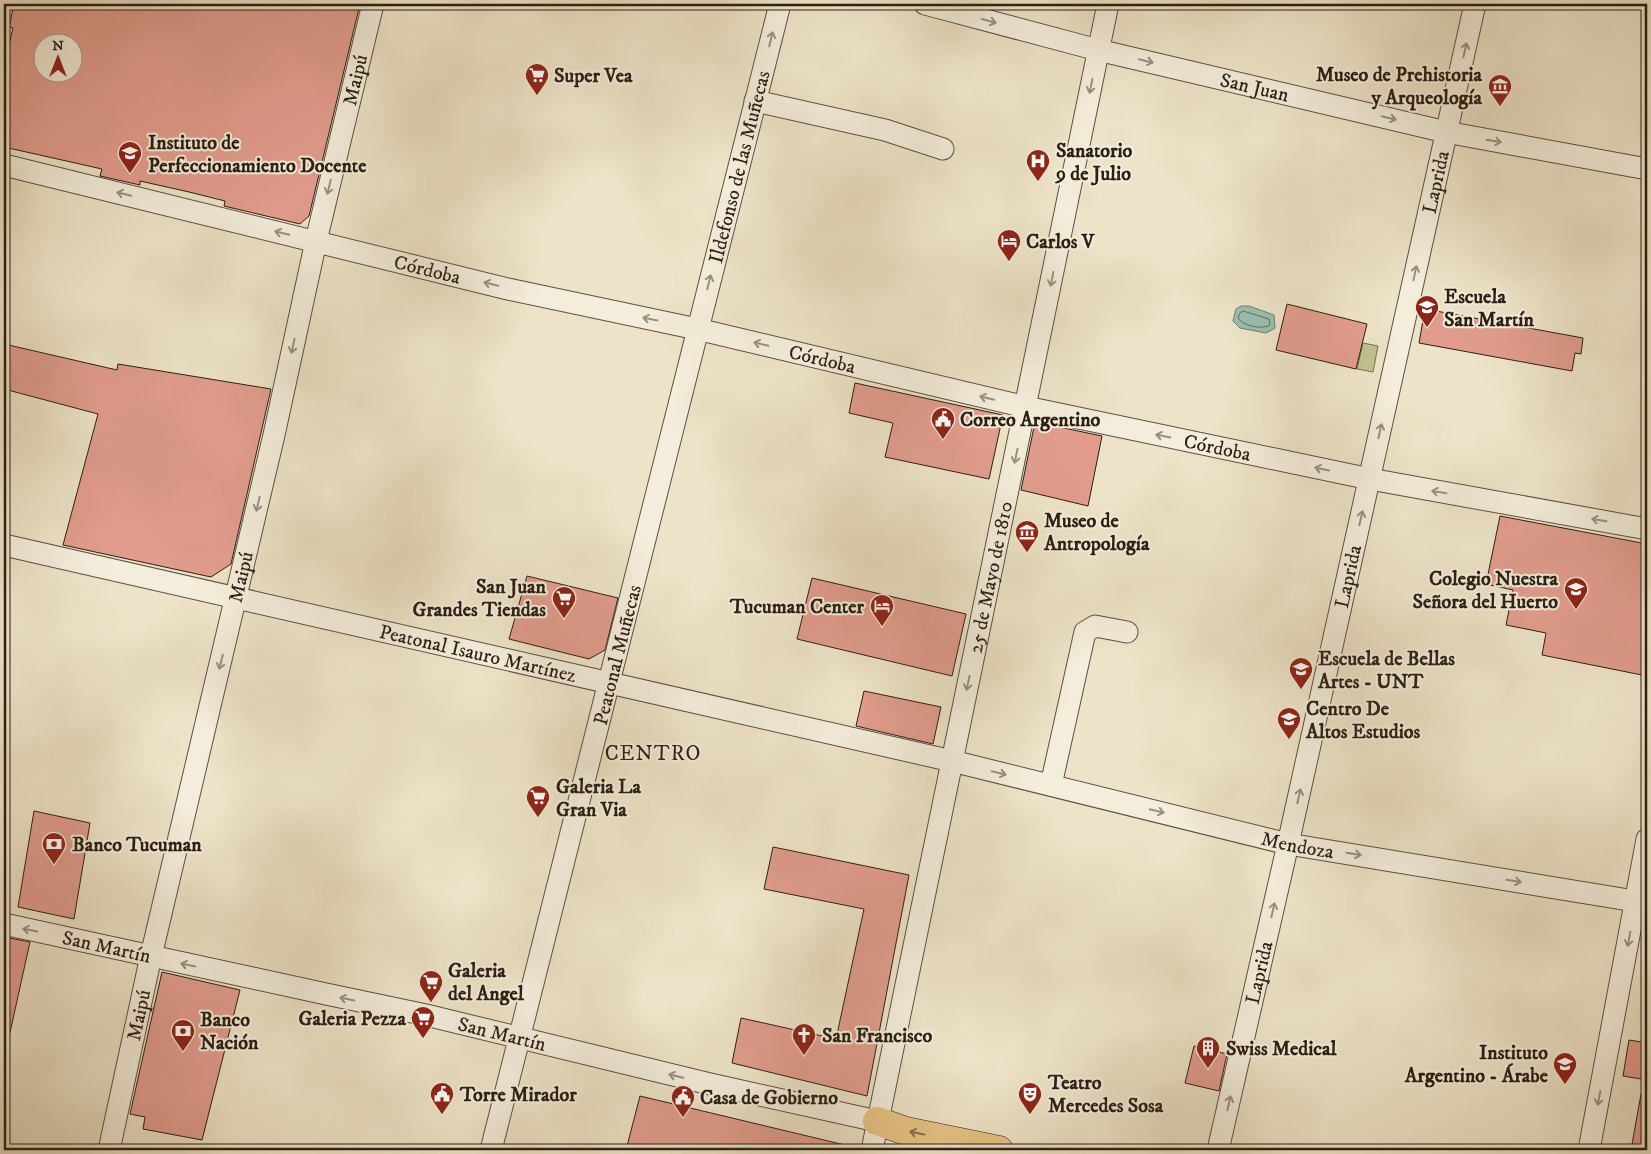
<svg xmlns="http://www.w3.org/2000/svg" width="1651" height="1154" viewBox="0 0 1651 1154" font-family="'IM FELL DW Pica',serif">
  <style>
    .green { fill: #bec292; stroke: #747052 }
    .water { fill: #9abfaf; stroke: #6e7f71 }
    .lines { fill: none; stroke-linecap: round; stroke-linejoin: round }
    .shore { stroke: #626f61; stroke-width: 1 }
    .building { fill: #e19c8d; stroke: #2b1f13; fill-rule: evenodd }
    .minor-casing { stroke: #5c5040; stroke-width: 23 }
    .major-casing { stroke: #2b1f13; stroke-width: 29 }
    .minor { stroke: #f3eddb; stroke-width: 21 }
    .major { stroke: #e6c284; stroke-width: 28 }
    .oneway { stroke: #999081 }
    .oneway2 { stroke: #88704c }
    .labels { text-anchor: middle; stroke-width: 4; stroke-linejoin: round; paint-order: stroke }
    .poi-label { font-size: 20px; font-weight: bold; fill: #2b1f13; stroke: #f3eddb; text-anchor: start }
    .street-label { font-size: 20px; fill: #2b1f13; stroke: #f3eddb }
    .neighbourhood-label { font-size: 21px; letter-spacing: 1px; fill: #2b1f13; stroke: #f3eddb }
  </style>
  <rect width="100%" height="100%" fill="#ede3c8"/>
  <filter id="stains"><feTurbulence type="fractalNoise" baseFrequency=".004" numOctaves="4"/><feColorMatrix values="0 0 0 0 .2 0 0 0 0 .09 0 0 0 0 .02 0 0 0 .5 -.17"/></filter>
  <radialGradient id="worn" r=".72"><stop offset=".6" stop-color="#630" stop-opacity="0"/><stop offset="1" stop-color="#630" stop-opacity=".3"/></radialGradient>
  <path class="green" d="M1363 343 1378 346 1373 372 1357 369Z"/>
  <path class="water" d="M1241 306H1249L1274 315 1275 328 1266 333 1240 328 1233 321 1236 309Z"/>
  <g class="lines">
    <path class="shore" d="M1243 311 1269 319 1270 325C1263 330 1243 326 1238 318L1240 313Z"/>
  </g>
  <g class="building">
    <path d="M14 4H360L309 216 300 224 224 206 225 201 189 192 140 181V185L100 176 102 169 4 147V66L13 28 9 27ZM42 42H72V72H42Z"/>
    <path d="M1287 304 1367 324 1356 369 1276 350Z"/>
    <path d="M1425 309 1583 338 1581 354 1575 353 1572 371 1419 343Z"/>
    <path d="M4 344 117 370 118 364 271 389 231 564 211 577 63 545 98 414 4 389Z"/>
    <path d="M855 383 1003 415 989 479 885 457 893 423 849 413Z"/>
    <path d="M1035 422 1102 436 1088 506 1021 490Z"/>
    <path d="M1500 516 1647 544V676L1542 655 1546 633 1506 625 1513 590 1486 584Z"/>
    <path d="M527 576 618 598 605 650 589 659 509 639Z"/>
    <path d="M812 578 966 614 952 676 797 639Z"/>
    <path d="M864 691 941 707 933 744 856 726Z"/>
    <path d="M34 811 90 823 74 919 18 907Z"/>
    <path d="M773 847 909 875 867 1096 732 1063 741 1018 836 1039 864 909 764 889Z"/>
    <path d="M4 937 30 942 9 1037H4Z"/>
    <path d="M162 972 240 990 202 1140 143 1129 145 1117 130 1114Z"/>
    <path d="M1629 1040 1647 1043V1080L1623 1076Z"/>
    <path d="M1194 1046 1227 1054 1219 1091 1185 1083Z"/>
    <path d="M1641 1094 1647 1095V1150H1631Z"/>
    <path d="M640 1096 845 1145V1150H626Z"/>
  </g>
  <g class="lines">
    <g class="minor-casing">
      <g id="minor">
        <path id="s1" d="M925 4 1098 50 1446 132 1647 169"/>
        <path d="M755 101 885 130 943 149"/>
        <path id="s2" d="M4 165 508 289 697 329 1026 407 1370 479 1647 529"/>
        <path id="s3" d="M4 545 952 761 1288 844 1647 903"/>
        <path d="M1051 785 1085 632 1095 626 1127 632"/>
        <path id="s4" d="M4 924 326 994 426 1015 710 1084 877 1121"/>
        <path id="s5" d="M109 1150 151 956 274 435 316 241 373 4"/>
        <path id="s6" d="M491 1150C590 769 683 386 780 4"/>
        <path id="s7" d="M872 1150 1108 4"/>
        <path id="s8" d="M1218 1150 1288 844 1475 4"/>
        <path d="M1589 1150 1647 839"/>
      </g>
    </g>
    <g class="major-casing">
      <path id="major" d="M877 1121 906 1131 999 1150"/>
    </g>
    <use href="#minor" class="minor"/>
    <use href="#major" class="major"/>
  </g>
  <defs><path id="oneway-shaft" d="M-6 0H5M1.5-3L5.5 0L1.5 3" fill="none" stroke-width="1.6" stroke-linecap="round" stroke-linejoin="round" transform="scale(1.25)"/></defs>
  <g class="oneway">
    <use href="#oneway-shaft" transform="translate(989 21) rotate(15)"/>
    <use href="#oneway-shaft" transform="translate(771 39) rotate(-76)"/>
    <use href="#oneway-shaft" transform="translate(1465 50) rotate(-77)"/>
    <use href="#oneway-shaft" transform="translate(1146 61) rotate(13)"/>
    <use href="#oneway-shaft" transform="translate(1091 86) rotate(101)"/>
    <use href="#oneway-shaft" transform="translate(1389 118) rotate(13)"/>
    <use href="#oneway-shaft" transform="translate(1494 141) rotate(10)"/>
    <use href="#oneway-shaft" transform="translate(329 187) rotate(104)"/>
    <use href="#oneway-shaft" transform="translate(124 194) rotate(-166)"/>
    <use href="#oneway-shaft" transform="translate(282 233) rotate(-166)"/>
    <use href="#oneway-shaft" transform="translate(1415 273) rotate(-78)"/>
    <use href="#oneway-shaft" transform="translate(1052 279) rotate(101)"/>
    <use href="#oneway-shaft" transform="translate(709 282) rotate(-76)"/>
    <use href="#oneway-shaft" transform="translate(491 284) rotate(-166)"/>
    <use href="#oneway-shaft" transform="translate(650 319) rotate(-168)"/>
    <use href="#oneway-shaft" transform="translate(761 344) rotate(-167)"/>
    <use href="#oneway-shaft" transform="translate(293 346) rotate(102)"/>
    <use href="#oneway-shaft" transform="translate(987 398) rotate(-167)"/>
    <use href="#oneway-shaft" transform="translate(1380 431) rotate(-78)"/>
    <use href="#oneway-shaft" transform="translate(1163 436) rotate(-168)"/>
    <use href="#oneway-shaft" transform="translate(1016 456) rotate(102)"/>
    <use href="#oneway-shaft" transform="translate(1322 469) rotate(-168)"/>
    <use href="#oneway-shaft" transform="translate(1439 492) rotate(-170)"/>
    <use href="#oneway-shaft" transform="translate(258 504) rotate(103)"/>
    <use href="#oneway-shaft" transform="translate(1361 518) rotate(-77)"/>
    <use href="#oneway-shaft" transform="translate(1599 520) rotate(-170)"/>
    <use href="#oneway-shaft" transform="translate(221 662) rotate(104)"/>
    <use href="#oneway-shaft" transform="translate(968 683) rotate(102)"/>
    <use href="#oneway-shaft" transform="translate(999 773) rotate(14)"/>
    <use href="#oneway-shaft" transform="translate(1299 796) rotate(-77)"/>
    <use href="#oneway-shaft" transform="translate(1157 811) rotate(14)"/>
    <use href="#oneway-shaft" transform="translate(1354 854) rotate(9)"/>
    <use href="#oneway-shaft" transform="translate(1514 881) rotate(9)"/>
    <use href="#oneway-shaft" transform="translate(1273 910) rotate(-77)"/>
    <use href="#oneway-shaft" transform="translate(30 930) rotate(-168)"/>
    <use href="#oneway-shaft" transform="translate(1629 939) rotate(101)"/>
    <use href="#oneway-shaft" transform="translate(188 965) rotate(-168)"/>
    <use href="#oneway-shaft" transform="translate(347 999) rotate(-169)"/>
    <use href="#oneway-shaft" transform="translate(676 1076) rotate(-167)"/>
    <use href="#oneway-shaft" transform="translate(1599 1098) rotate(101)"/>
    <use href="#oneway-shaft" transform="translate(1229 1103) rotate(-77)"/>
  </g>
  <use class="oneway2" href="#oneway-shaft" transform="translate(917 1133) rotate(-168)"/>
  <defs>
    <g id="supermarket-pin" transform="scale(1.25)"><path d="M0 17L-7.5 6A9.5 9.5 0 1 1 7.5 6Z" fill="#8f2418" stroke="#f3eddb"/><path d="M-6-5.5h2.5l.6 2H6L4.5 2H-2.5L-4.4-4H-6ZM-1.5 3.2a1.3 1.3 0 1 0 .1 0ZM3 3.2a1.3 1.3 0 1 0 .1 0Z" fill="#fff"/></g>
    <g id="museum-pin" transform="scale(1.25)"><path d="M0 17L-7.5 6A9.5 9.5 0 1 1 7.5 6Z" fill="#8f2418" stroke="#f3eddb"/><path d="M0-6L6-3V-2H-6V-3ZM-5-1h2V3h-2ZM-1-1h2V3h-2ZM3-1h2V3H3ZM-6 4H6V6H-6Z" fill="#fff"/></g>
    <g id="university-pin" transform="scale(1.25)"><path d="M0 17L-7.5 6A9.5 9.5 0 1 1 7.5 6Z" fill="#8f2418" stroke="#f3eddb"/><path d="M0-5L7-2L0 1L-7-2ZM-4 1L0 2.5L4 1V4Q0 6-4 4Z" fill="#fff"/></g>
    <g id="hospital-pin" transform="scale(1.25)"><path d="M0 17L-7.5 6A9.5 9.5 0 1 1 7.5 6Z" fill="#8f2418" stroke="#f3eddb"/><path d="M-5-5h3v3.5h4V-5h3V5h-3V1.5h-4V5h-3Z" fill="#fff"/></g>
    <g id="hotel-pin" transform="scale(1.25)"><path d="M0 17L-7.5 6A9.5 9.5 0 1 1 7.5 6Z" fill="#8f2418" stroke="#f3eddb"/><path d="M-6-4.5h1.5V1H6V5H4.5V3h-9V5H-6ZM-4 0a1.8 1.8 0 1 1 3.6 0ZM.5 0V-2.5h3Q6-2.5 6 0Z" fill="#fff"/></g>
    <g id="school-pin" transform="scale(1.25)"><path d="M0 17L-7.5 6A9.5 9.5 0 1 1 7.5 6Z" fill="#8f2418" stroke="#f3eddb"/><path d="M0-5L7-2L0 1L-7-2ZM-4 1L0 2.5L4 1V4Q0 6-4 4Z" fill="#fff"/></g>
    <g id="civic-pin" transform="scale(1.25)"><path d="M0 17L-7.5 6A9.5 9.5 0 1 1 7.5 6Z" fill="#8f2418" stroke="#f3eddb"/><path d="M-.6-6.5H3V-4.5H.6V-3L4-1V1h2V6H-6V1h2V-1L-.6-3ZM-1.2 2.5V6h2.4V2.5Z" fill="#fff"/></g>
    <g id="bank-pin" transform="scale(1.25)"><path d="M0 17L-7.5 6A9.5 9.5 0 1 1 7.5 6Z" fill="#8f2418" stroke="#f3eddb"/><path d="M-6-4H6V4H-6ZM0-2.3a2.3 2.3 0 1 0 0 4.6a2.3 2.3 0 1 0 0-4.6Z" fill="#fff"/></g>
    <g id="church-pin" transform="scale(1.25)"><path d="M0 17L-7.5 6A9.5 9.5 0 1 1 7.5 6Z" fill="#8f2418" stroke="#f3eddb"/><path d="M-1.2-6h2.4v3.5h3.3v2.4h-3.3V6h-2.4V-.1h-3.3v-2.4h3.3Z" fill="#fff"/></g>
    <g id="building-pin" transform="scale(1.25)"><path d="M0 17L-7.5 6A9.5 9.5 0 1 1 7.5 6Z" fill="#8f2418" stroke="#f3eddb"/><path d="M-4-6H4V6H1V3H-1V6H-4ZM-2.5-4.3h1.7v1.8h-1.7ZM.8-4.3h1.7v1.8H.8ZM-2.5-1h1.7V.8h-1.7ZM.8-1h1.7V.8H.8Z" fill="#fff"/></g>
    <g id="theatre-pin" transform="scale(1.25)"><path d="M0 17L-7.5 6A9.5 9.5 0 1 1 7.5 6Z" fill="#8f2418" stroke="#f3eddb"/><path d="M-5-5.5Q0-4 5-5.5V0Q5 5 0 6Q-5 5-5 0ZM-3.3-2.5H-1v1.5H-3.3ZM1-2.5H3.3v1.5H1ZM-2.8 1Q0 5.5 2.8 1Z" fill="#fff"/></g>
  </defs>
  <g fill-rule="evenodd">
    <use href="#supermarket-pin" x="537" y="75"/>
    <use href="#museum-pin" x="1500" y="86"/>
    <use href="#university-pin" x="130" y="153"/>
    <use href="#hospital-pin" x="1038" y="161"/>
    <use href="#hotel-pin" x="1009" y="241"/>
    <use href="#school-pin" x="1427" y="307"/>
    <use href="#civic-pin" x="943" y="419"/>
    <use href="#museum-pin" x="1027" y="532"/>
    <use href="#school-pin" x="1576" y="589"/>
    <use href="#supermarket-pin" x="564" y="598"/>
    <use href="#hotel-pin" x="882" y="606"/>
    <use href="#school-pin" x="1301" y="669"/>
    <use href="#university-pin" x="1289" y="719"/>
    <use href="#supermarket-pin" x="538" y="797"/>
    <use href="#bank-pin" x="54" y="844"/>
    <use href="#supermarket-pin" x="431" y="982"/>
    <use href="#supermarket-pin" x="423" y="1018"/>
    <use href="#bank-pin" x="183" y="1031"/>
    <use href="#church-pin" x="804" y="1035"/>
    <use href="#building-pin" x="1208" y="1048"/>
    <use href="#school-pin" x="1565" y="1064"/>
    <use href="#civic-pin" x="442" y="1094"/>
    <use href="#theatre-pin" x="1030" y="1094"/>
    <use href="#civic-pin" x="683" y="1097"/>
  </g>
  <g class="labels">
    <g class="poi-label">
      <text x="1482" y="81" text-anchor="end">Museo de Prehistoria<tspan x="1482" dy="23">y Arqueología</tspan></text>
      <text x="554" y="82">Super Vea</text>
      <text x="148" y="149">Instituto de<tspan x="148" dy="23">Perfeccionamiento Docente</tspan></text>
      <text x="1056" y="157">Sanatorio<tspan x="1056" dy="23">9 de Julio</tspan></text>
      <text x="1026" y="248">Carlos V</text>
      <text x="1444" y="303">Escuela<tspan x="1444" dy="23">San Martín</tspan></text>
      <text x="960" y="426">Correo Argentino</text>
      <text x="1044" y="527">Museo de<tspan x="1044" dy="23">Antropología</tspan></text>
      <text x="1558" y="585" text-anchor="end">Colegio Nuestra<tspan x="1558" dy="23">Señora del Huerto</tspan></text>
      <text x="546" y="593" text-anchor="end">San Juan<tspan x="546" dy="23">Grandes Tiendas</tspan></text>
      <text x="864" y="613" text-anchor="end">Tucuman Center</text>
      <text x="1318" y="665">Escuela de Bellas<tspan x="1318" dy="23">Artes - UNT</tspan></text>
      <text x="1306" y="715">Centro De<tspan x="1306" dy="23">Altos Estudios</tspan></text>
      <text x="556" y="793">Galeria La<tspan x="556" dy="23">Gran Via</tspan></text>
      <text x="72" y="851">Banco Tucuman</text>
      <text x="448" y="977">Galeria<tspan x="448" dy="23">del Angel</tspan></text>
      <text x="406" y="1025" text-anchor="end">Galeria Pezza</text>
      <text x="200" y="1026">Banco<tspan x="200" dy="23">Nación</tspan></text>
      <text x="822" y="1042">San Francisco</text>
      <text x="1226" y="1055">Swiss Medical</text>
      <text x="1548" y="1059" text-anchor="end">Instituto<tspan x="1548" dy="23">Argentino - Árabe</tspan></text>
      <text x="1048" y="1089">Teatro<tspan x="1048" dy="23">Mercedes Sosa</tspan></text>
      <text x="460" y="1101">Torre Mirador</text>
      <text x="700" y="1104">Casa de Gobierno</text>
    </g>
    <g class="street-label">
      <text dy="7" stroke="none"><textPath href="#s5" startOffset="1098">Maipú</textPath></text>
      <text dy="7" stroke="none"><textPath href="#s1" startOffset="340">San Juan</textPath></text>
      <text dy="7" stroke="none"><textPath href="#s6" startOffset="1014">Ildefonso de las Muñecas</textPath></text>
      <text dy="7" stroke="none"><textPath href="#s8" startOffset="992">Laprida</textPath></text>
      <text dy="7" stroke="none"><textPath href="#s2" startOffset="436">Córdoba</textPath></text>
      <text dy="7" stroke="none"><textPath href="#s2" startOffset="841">Córdoba</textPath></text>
      <text dy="7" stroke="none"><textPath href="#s2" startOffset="1246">Córdoba</textPath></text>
      <text dy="7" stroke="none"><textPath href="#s5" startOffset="588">Maipú</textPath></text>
      <text dy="7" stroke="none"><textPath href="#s7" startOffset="585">25 de Mayo de 1810</textPath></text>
      <text dy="7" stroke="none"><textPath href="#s8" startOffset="588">Laprida</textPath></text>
      <text dy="7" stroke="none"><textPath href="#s3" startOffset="486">Peatonal Isauro Martínez</textPath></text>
      <text dy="7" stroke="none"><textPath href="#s6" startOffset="511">Peatonal Muñecas</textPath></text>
      <text dy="7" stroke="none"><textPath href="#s3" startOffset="1328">Mendoza</textPath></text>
      <text dy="7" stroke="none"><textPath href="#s4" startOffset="105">San Martín</textPath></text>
      <text dy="7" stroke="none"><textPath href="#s8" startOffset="182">Laprida</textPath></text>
      <text dy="7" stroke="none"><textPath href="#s5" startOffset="138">Maipú</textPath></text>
      <text dy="7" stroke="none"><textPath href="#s4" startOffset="510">San Martín</textPath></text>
    </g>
    <g class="neighbourhood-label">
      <text x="653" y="760">CENTRO</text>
    </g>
  </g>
  <rect width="1651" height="1154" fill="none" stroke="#ede3c8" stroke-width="20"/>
  <rect x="5" y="5" width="1641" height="1144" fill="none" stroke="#2b1f13" stroke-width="2.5"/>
  <rect x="10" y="10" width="1631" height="1134" fill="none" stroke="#2b1f13"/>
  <g transform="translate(58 58)"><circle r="24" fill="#f3eddb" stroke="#a39b8b"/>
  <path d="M0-4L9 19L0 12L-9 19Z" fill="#8f2418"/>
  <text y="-8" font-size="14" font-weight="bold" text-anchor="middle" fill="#2b1f13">N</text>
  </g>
  <rect width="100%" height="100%" filter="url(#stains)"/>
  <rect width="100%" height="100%" fill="url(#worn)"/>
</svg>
